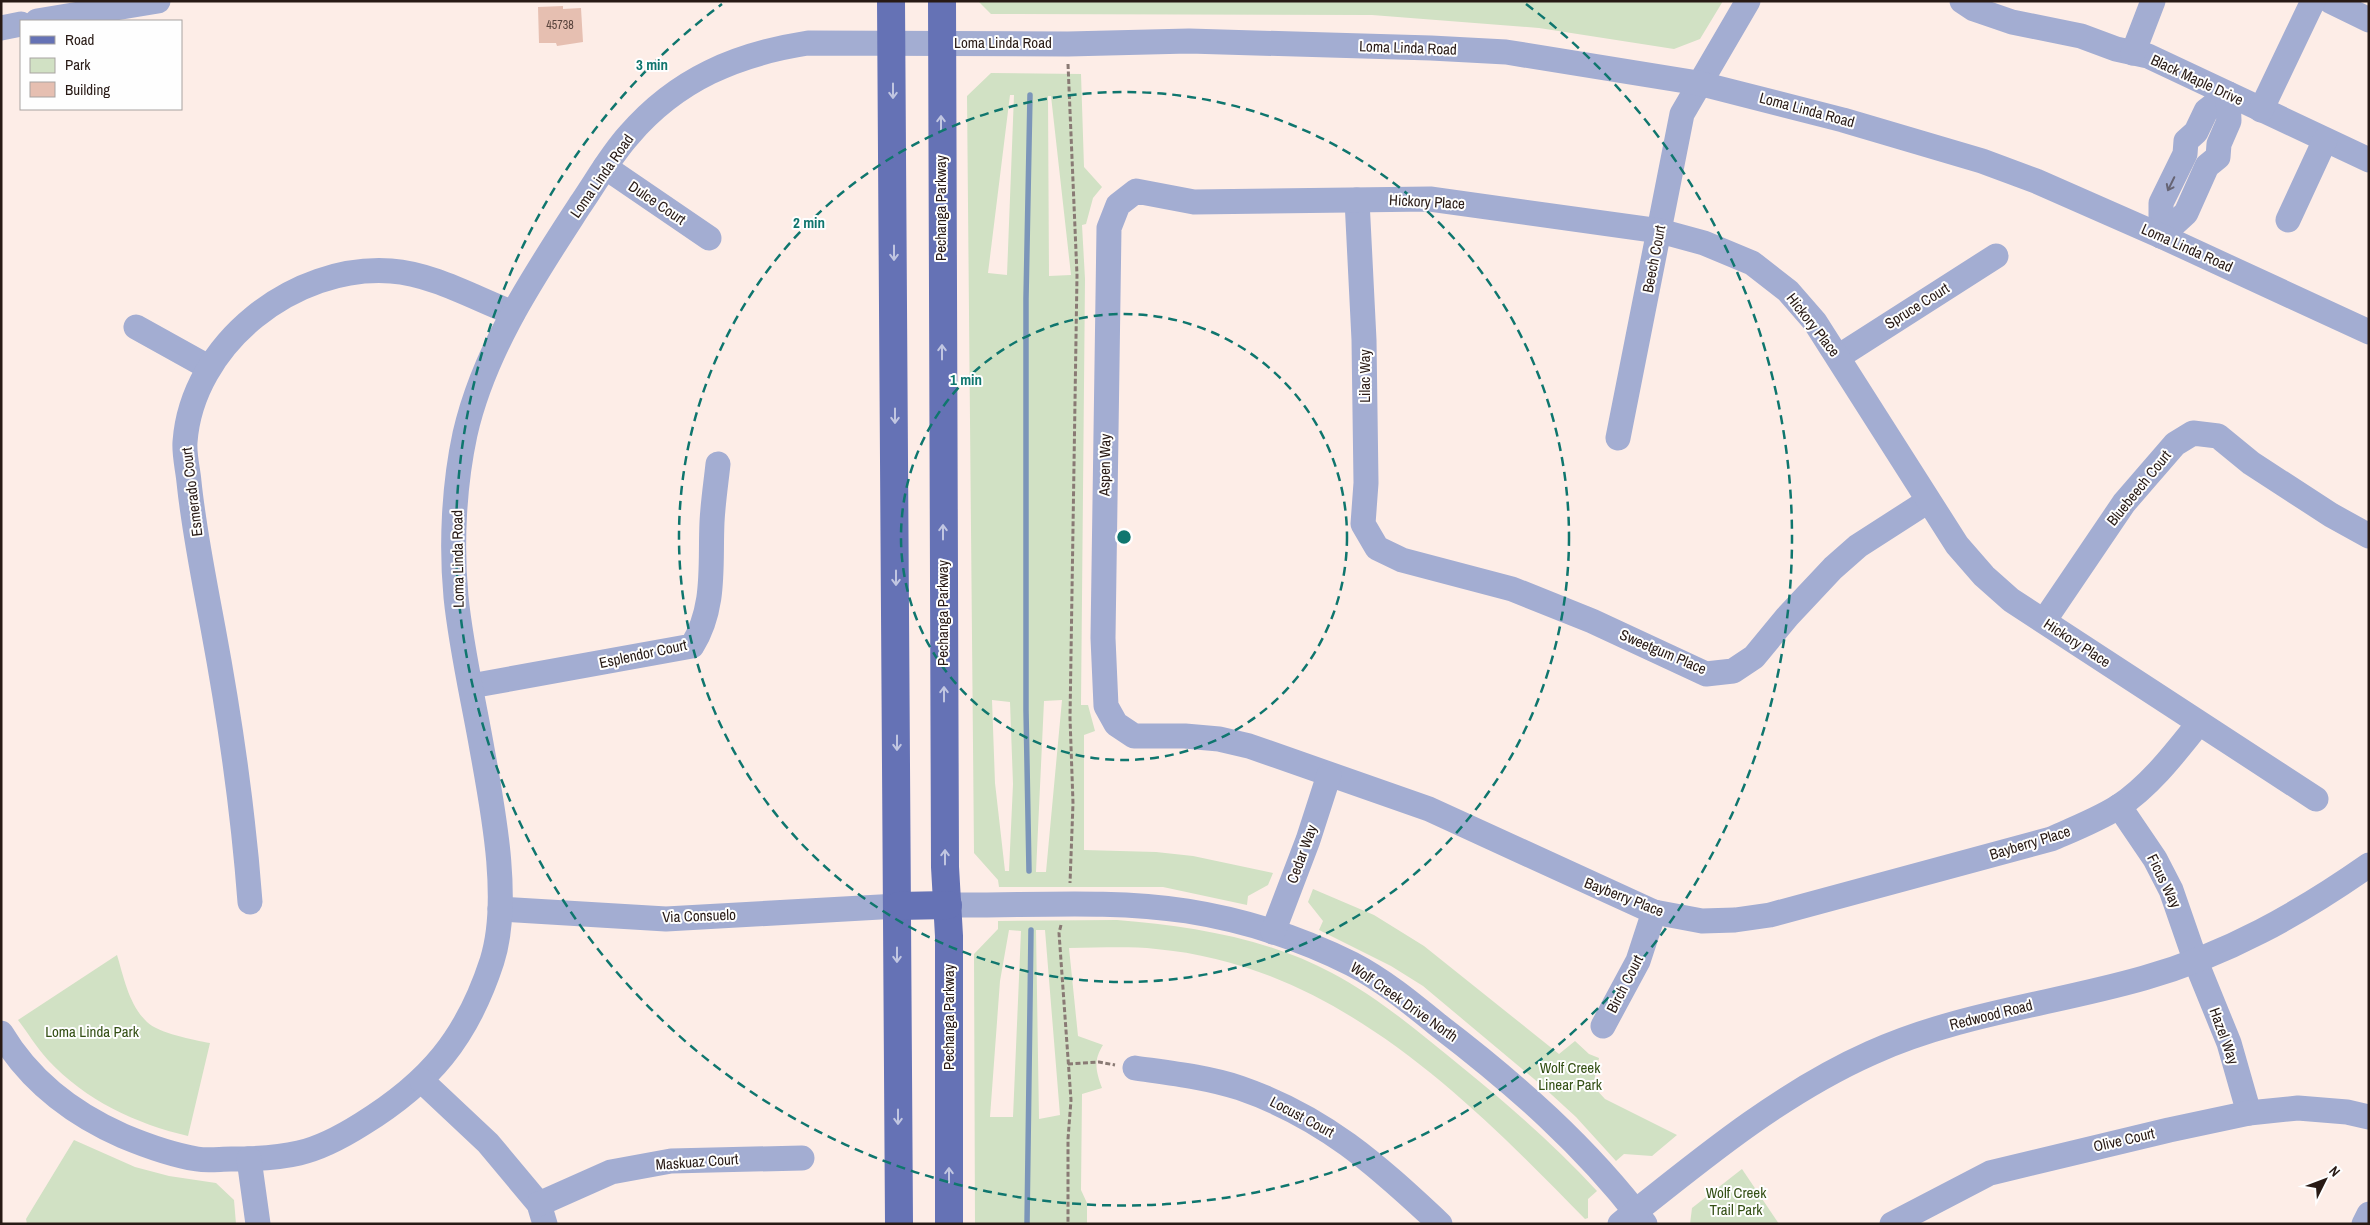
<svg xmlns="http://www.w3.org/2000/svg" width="2370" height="1225" viewBox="0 0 2370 1225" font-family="'Archivo Narrow',sans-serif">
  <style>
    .green { fill: #d1e1c4; fill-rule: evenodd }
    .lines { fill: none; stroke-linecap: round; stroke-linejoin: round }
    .stream { stroke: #7b95b9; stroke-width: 5.5 }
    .building { fill: #e6bfb1 }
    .path { stroke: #897a74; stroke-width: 3; stroke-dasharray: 5 2.5; stroke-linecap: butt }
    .minor { stroke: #a3add2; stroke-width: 25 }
    .major { stroke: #6572b5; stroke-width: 28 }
    .oneway { stroke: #c1c6e1 }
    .oneway2 { stroke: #666474 }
    .ring { fill: none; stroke: #0f766e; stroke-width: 2.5; stroke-dasharray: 9 6 }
    .labels { text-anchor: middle; stroke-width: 4; stroke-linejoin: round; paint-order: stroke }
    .number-label { font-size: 12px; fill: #58433c }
    .street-label { font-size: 15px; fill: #281a15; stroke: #fefefe }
    .park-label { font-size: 15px; fill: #334f14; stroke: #fefefe }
    .centre { fill: #0f766e; stroke: #fefefe; stroke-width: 2.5 }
    .ring-label { font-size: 15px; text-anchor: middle; font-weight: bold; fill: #0f766e; stroke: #fefefe; stroke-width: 4; stroke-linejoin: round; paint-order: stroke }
  </style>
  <rect width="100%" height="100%" fill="#fdede7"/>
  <g class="green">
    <path d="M978 1H1723L1700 39 1674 49 1539 28 1372 15 991 14Z"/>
    <path d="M991 73 1081 74 1084 167 1102 187 1093 198 1086 224 1082 225 1085 279 1081 705H1088L1095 731 1084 735V850L1156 852 1193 856 1273 873 1268 885 1248 896 1247 905 1163 887H999L998 880 974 853 967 96ZM1010 95H1014L1007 275 988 273ZM1048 96H1051L1071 275 1049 276ZM992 700 1010 702 1013 784 1009 871H1005L995 783ZM1062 700 1046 872H1036L1044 701Z"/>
    <path d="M1313 889 1374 915 1424 946 1559 1054 1575 1041 1589 1054 1599 1058 1593 1086 1605 1099 1677 1135 1652 1156 1624 1154 1616 1161 1576 1117 1540 1084 1423 986 1391 966 1319 930 1323 921 1308 902Z"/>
    <path d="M1117 920C1190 926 1267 938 1332 973 1381 999 1421 1034 1463 1068 1511 1107 1555 1146 1597 1191L1588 1199V1218L1585 1219C1467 1098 1335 965 1156 949 1128 946 1098 948 1069 948L1078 1036 1103 1045C1093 1061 1096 1071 1102 1088L1082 1094 1081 1190 1087 1203V1224H975L974 954 998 929V921ZM1009 930 1021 931 1013 1117H990L1000 981ZM1036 930H1045L1060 1115 1039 1119Z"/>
    <path d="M117 955C124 978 129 1005 147 1022 158 1033 194 1040 210 1043L188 1136C136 1124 85 1100 48 1060 37 1048 28 1033 18 1020Z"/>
    <path d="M74 1140 135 1167 169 1176 216 1183 234 1200 236 1224H27L26 1219Z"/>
    <path d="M1742 1169 1779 1224H1690L1692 1208Z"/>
  </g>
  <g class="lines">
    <g class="stream">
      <path d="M1029 871 1026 710V299L1030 95"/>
      <path d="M1027 1224 1031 930"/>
    </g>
  </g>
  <path class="building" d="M563 6V9L581 8 583 42 557 46 556 43H539L538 7Z"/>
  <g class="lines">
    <g class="path">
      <path d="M1068 64 1077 275 1070 718 1073 803 1070 883"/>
      <path d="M1061 925 1059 933 1071 1100 1068 1139V1224"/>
      <path d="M1068 1064 1099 1062 1115 1065"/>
    </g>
    <g class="minor">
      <path d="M1962 1 1974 9 2012 22 2081 36 2116 49 2148 56 2369 160"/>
      <path d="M2330 1 2369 20"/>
      <path d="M37 21 158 1"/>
      <path d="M1 28 21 24"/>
      <path d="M2133 53 2153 1"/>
      <path d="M2261 110 2313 1"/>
      <path d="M605 167 709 238"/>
      <path d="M1357 200 1364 340 1366 483 1363 524 1377 548 1402 560 1512 589 1592 621 1706 674 1733 671 1754 657 1787 617 1833 568 1858 546 1928 501"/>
      <path d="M2288 220 2325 140"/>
      <path d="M2161 236V203L2185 154 2186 141 2196 132 2206 111 2228 94"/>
      <path d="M2161 236 2186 213 2207 166 2218 157 2219 144 2229 121 2228 94"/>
      <path d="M136 327 208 367"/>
      <path d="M1838 357 1996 256"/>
      <path d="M1618 438 1682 114 1748 1"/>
      <path d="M2044 621 2124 503 2175 444 2193 433 2218 436 2251 463 2331 515 2369 536"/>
      <path d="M471 686 692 646C716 607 710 565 712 522 713 502 716 483 718 464"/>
      <path d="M2199 723C2175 753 2150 786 2118 807 2097 820 2074 829 2051 839L1770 915 1735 920 1702 921 1654 912 1429 809 1249 746 1219 739 1185 736H1134L1116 724 1106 706 1103 638 1109 228 1118 205 1136 191 1194 202 1430 199 1660 231 1704 243 1752 263 1788 291 1815 322 1957 545 1984 576 2011 600 2316 799"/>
      <path d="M2119 806 2155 859 2171 890 2196 962 2229 1043 2249 1113"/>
      <path d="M250 902C243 809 230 719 213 628 204 579 194 531 189 482 188 470 184 455 185 442 192 344 294 264 391 271 433 274 474 298 513 313"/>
      <path d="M948 905C1027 906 1108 899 1187 911 1244 920 1300 938 1352 964 1383 980 1411 1003 1438 1025 1514 1083 1587 1147 1645 1224"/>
      <path d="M500 909 666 919 898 906"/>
      <path d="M1273 932 1308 840 1329 775"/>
      <path d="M1603 1026 1638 961 1654 912"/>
      <path d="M1 1033C29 1080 73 1114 123 1136 147 1146 172 1155 197 1159 208 1161 220 1159 231 1159 253 1159 278 1158 299 1153 321 1148 343 1136 362 1124 430 1082 467 1038 492 961 511 901 493 810 482 749 473 698 461 647 456 597 451 544 454 485 465 434 484 350 534 276 580 205 596 182 610 156 629 135 677 79 737 54 808 43L1068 44 1189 41 1431 48 1506 52 1698 83 1843 120 1982 161 2036 181 2161 236 2369 332"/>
      <path d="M1135 1068C1170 1073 1207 1077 1240 1088 1324 1117 1376 1164 1440 1224"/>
      <path d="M422 1081 488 1143 539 1204 545 1224"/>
      <path d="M249 1159 258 1224"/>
      <path d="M539 1204 611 1172 671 1161 802 1158"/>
      <path d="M1620 1224C1699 1161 1779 1094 1871 1053 1957 1014 2053 1004 2144 978 2226 955 2299 914 2369 865"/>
      <path d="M1892 1224 1990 1173 2169 1130 2249 1113 2298 1108 2347 1112 2369 1117"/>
      <path d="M2364 1224 2369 1214"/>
    </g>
    <g class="major">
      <path d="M891 1 899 1224"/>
      <path d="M942 1 945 867 949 936V1224"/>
      <path d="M898 906 948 905"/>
    </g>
  </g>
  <defs><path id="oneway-shaft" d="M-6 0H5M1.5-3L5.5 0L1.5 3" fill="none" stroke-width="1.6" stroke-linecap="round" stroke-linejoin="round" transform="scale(1.25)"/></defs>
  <g class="oneway">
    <use href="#oneway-shaft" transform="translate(893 91) rotate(90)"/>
    <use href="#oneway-shaft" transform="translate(941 123) rotate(-90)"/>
    <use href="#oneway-shaft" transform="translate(894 253) rotate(90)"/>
    <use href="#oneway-shaft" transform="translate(942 352) rotate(-90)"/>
    <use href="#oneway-shaft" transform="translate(895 416) rotate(90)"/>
    <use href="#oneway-shaft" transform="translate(943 532) rotate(-90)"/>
    <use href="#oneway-shaft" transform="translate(896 578) rotate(90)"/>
    <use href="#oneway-shaft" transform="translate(944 694) rotate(-90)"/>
    <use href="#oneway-shaft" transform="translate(897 743) rotate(90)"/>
    <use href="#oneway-shaft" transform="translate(945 857) rotate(-90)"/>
    <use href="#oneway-shaft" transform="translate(897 955) rotate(90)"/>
    <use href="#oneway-shaft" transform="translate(898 1117) rotate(90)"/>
    <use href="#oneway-shaft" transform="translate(949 1175) rotate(-90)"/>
  </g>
  <use class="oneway2" href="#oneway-shaft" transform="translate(2171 184) rotate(116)"/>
  <g class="ring">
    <circle cx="1124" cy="537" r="223"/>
    <circle cx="1124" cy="537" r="445"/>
    <path d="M1526 4A668 668 0 1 1 722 4"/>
  </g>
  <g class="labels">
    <g class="number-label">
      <text x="560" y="29">45738</text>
    </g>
    <g class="street-label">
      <text x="1003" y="48">Loma Linda Road</text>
      <text transform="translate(1408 48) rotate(2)" y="5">Loma Linda Road</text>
      <text transform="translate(2197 80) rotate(25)" y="5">Black Maple Drive</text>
      <text transform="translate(1807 110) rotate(15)" y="5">Loma Linda Road</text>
      <text transform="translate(602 176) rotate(-55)" y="5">Loma Linda Road</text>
      <text transform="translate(1427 202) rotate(3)" y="5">Hickory Place</text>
      <text transform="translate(657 203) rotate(34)" y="5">Dulce Court</text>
      <text transform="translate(941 208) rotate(-90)" y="5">Pechanga Parkway</text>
      <text transform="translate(2187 248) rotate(24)" y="5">Loma Linda Road</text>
      <text transform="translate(1654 259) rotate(-79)" y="5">Beech Court</text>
      <text transform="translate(1917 306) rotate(-32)" y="5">Spruce Court</text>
      <text transform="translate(1813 325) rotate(52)" y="5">Hickory Place</text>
      <text transform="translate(1365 376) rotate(-90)" y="5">Lilac Way</text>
      <text transform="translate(1105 465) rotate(-89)" y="5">Aspen Way</text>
      <text transform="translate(2139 488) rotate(-51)" y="5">Bluebeech Court</text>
      <text transform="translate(192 492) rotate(-97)" y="5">Esmerado Court</text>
      <text transform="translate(458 559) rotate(-91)" y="5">Loma Linda Road</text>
      <text transform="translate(943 613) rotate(-90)" y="5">Pechanga Parkway</text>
      <text transform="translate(2077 643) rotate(33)" y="5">Hickory Place</text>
      <text transform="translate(1663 652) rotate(23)" y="5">Sweetgum Place</text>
      <text transform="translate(643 654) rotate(-12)" y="5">Esplendor Court</text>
      <text transform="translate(2030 843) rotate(-17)" y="5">Bayberry Place</text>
      <text transform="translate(1302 854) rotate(-70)" y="5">Cedar Way</text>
      <text transform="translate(2164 881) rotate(64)" y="5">Ficus Way</text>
      <text transform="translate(1624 897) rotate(21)" y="5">Bayberry Place</text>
      <text transform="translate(699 916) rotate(-2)" y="5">Via Consuelo</text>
      <text transform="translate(1625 984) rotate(-63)" y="5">Birch Court</text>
      <text transform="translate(1404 1002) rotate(35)" y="5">Wolf Creek Drive North</text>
      <text transform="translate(1991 1015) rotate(-14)" y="5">Redwood Road</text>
      <text transform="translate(949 1017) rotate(-90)" y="5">Pechanga Parkway</text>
      <text transform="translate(2224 1036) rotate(70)" y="5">Hazel Way</text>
      <text transform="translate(1302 1117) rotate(28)" y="5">Locust Court</text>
      <text transform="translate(2124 1140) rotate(-13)" y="5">Olive Court</text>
      <text transform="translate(697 1162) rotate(-4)" y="5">Maskuaz Court</text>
    </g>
    <g class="park-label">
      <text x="92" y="1037">Loma Linda Park</text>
      <text x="1570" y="1073">Wolf Creek<tspan x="1570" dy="17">Linear Park</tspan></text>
      <text x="1736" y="1198">Wolf Creek<tspan x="1736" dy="17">Trail Park</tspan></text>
    </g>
  </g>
  <circle cx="1124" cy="537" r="8" class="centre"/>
  <g class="ring-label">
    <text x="652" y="70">3 min</text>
    <text x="809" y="228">2 min</text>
    <text x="966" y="385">1 min</text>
  </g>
  <rect width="2370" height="1225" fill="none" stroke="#281a15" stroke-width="5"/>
  <rect x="20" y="20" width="162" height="90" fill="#fefefe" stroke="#a8a3a1"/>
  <rect x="30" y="36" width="25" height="8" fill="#6572b5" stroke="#a8a3a1"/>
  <text x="65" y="45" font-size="15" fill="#281a15">Road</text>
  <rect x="30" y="58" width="25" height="15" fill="#d1e1c4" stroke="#a8a3a1"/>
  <text x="65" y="70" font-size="15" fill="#281a15">Park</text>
  <rect x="30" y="82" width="25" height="15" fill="#e6bfb1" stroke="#a8a3a1"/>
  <text x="65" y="95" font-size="15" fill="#281a15">Building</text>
  <g transform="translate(2325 1180) rotate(48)" stroke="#fefefe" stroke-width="4" paint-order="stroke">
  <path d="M0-4L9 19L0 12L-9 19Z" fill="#281a15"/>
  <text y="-8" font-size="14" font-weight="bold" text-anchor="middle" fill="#281a15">N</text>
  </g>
</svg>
